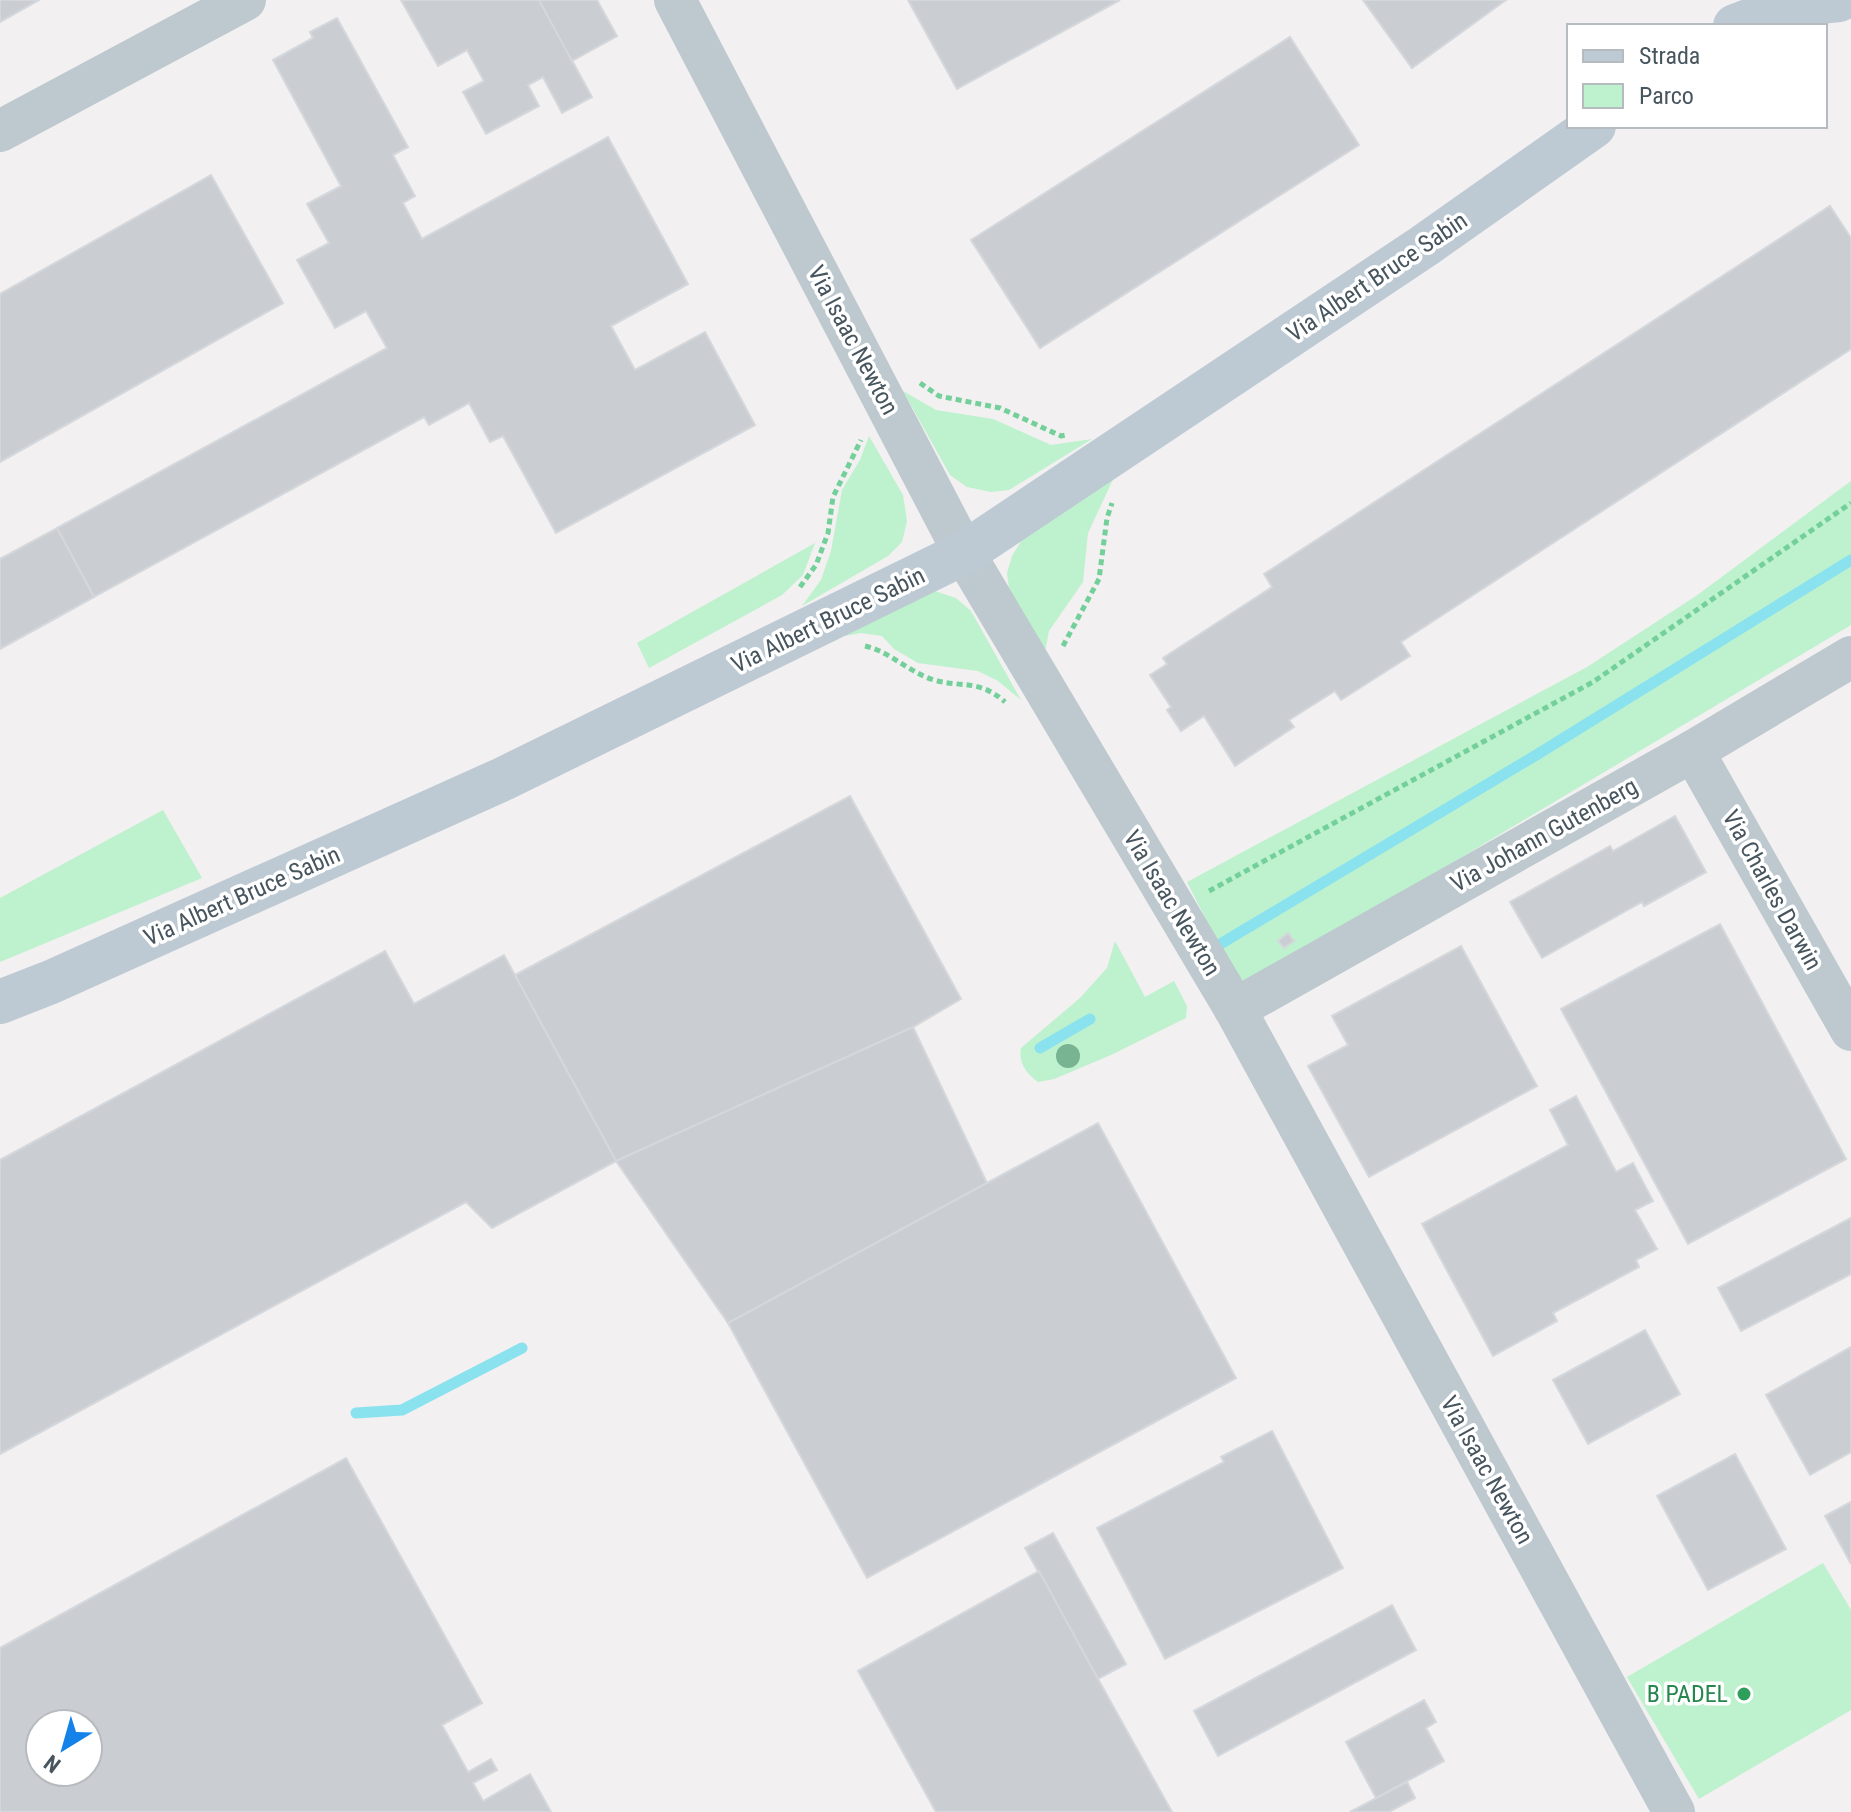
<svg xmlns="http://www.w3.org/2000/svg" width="1851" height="1812" viewBox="0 0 1851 1812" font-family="'Roboto Condensed',sans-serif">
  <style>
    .green { fill: #bef1cd }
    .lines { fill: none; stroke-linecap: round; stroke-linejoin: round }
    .stream { stroke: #8ae2ef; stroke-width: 11 }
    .building { fill: #caced3; stroke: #d4d7db; stroke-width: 2; fill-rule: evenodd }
    .path { stroke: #74d09b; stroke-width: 5; stroke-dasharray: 6 4; stroke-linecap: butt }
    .street { stroke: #bdc9cf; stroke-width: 42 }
    .secondary { stroke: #bdcad4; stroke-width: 44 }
    .tree { fill: #78b491 }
    .leisure-dot { fill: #2e9e5b; stroke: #fff; stroke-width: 3 }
    .labels { text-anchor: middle; stroke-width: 7; stroke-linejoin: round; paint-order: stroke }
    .street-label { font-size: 24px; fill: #47555e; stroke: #fff }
    .leisure-label { font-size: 24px; fill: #27864d; stroke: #fff; text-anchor: end }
  </style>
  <rect width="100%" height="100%" fill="#f2f0f0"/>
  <g class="green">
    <path d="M903 391 936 410 993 419 1051 445 1092 439 1009 490 991 492 967 487 950 475Z"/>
    <path d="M869 436 903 495 907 521 902 542 888 556 802 606 821 580 831 551 842 490 860 460Z"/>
    <path d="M1116 473 1088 533 1083 582 1049 631 1045 651 1010 596 1007 573 1012 556 1025 535Z"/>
    <path d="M1851 481V625L1252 982 1239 984 1187 882 1587 667 1696 596Z"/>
    <path d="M815 543 803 575 782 595 649 668 637 643Z"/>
    <path d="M935 591 956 598 971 611 1021 700 998 681 978 671 918 663 894 649 882 636 861 633 833 638Z"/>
    <path d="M163 810 202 878 0 962V898Z"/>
    <path d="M1115 941 1145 997 1174 981 1187 1006 1186 1018 1111 1055 1054 1079 1038 1082C1027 1074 1018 1063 1021 1048L1080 998 1107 968Z"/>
    <path d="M1823 1563 1851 1610V1710L1699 1799 1627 1677Z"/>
  </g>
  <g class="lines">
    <g class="stream">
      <path d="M1222 943 1538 754 1851 560"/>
      <path d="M1040 1048 1090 1019"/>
      <path d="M356 1413 402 1410 522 1348"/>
    </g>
  </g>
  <g class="building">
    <path d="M0 0H39L0 22Z"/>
    <path d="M401 0H539L592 97 562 113 543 77 528 85 539 106 486 134 463 92 484 81 467 50 438 66Z"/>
    <path d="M539 0H597L617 36 572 61Z"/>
    <path d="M908 0H1120L957 89Z"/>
    <path d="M1363 0H1506L1412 68Z"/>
    <path d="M337 18 408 147 393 155 415 196 403 203 422 239 608 137 688 284 611 326 635 370 705 332 755 425 556 533 503 436 490 442 469 403 429 425 424 417 94 597 57 528 387 348 366 311 335 328 297 260 329 243 307 204 341 186 273 60 313 38 310 32Z"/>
    <path d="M1290 37 1359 145 1040 348 971 240Z"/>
    <path d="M211 175 283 303 0 462V294Z"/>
    <path d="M1830 206 1851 238V349L1401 642 1410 656 1341 700 1335 691 1289 720 1294 727 1235 766 1204 716 1181 731 1167 710 1171 707 1150 675 1167 664 1163 658 1272 587 1264 574Z"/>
    <path d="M57 528 94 597 0 649V559Z"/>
    <path d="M850 796 961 999 913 1027 616 1161 515 975Z"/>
    <path d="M1675 816 1706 872 1644 906 1642 902 1542 958 1510 902 1610 846 1613 851Z"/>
    <path d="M1720 924 1846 1159 1688 1244 1561 1009Z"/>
    <path d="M1288 933 1294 941 1284 948 1278 941Z"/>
    <path d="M1461 946 1537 1086 1369 1177 1308 1066 1348 1045 1332 1016Z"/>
    <path d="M385 951 414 1004 504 955 616 1161 492 1228 466 1202 0 1454V1160Z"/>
    <path d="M913 1027 987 1183 728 1323 616 1161Z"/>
    <path d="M1576 1096 1616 1172 1633 1163 1653 1201 1635 1210 1657 1249 1636 1260 1639 1267 1553 1313 1557 1321 1493 1356 1422 1224 1568 1145 1550 1110Z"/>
    <path d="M1098 1123 1236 1378 867 1578 728 1323Z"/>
    <path d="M1851 1218V1274L1741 1331 1718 1288Z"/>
    <path d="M1645 1330 1680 1394 1588 1444 1553 1380Z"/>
    <path d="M1851 1347V1452L1810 1475 1766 1395Z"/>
    <path d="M1272 1431 1343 1568 1165 1659 1097 1528 1224 1462 1221 1457Z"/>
    <path d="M1735 1454 1786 1549 1708 1590 1657 1496Z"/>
    <path d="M346 1458 482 1703 442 1725 468 1772 491 1759 497 1770 473 1783 483 1801 530 1774 551 1812H0V1648ZM40 1724H88V1772H40Z"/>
    <path d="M1851 1502V1564L1825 1516Z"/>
    <path d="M1053 1533 1126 1664 1098 1679 1025 1548Z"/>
    <path d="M1039 1571 1098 1679 1172 1812H936L858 1671Z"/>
    <path d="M1392 1605 1416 1650 1218 1756 1194 1711Z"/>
    <path d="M1424 1700 1436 1722 1426 1728 1444 1761 1376 1798 1346 1742Z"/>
    <path d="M1407 1782 1415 1798 1389 1812H1350Z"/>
  </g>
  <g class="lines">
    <g class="path">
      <path d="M920 383 939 396 1000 408 1061 436 1066 435"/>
      <path d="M800 587 816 565 828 533 833 497 861 440"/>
      <path d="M865 646C891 652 908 672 934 680 963 688 979 679 1005 702"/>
      <path d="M1063 646 1099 579 1107 518 1112 503"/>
      <path d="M1209 891 1593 682 1851 503"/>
    </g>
    <g class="street">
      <path d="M675 0 964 553 1235 1009 1674 1812"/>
      <path d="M0 131 245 0"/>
      <path d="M1693 751 1851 1030"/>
      <path d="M1235 1009 1693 751 1851 657"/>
    </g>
    <g class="secondary">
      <path d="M1735 26 1790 5 1839 0"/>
      <path d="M0 1002 51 982 503 779 964 553 1424 246 1594 126"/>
    </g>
  </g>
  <circle class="tree" cx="1068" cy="1056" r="12"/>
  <circle class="leisure-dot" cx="1744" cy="1694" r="8"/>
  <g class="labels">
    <g class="street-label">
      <text transform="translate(1377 277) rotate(-34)" y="8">Via Albert Bruce Sabin</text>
      <text transform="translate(853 340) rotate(62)" y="8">Via Isaac Newton</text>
      <text transform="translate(828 620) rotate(-26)" y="8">Via Albert Bruce Sabin</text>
      <text transform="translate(1544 835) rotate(-29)" y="8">Via Johann Gutenberg</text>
      <text transform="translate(1772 890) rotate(61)" y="8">Via Charles Darwin</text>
      <text transform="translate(242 896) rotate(-24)" y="8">Via Albert Bruce Sabin</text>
      <text transform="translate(1172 903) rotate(59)" y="8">Via Isaac Newton</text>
      <text transform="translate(1487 1470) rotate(61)" y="8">Via Isaac Newton</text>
    </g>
    <g class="leisure-label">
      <text x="1728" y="1702">B PADEL</text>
    </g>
  </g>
  <rect x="1567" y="24" width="260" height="104" fill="#ffffff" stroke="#b5bbbf" stroke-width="2"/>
  <rect x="1583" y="50" width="40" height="12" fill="#bdcad4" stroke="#b5bbbf" stroke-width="2"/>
  <text x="1639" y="64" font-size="24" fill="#47555e">Strada</text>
  <rect x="1583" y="84" width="40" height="24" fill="#bef1cd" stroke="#b5bbbf" stroke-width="2"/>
  <text x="1639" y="104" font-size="24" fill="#47555e">Parco</text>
  <g transform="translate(64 1748) rotate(217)"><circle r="38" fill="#ffffff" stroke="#b5bbbf" stroke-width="2"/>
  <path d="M0-6L14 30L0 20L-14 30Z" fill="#1482e8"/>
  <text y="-12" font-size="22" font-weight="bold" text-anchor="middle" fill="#47555e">N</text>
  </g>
</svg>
